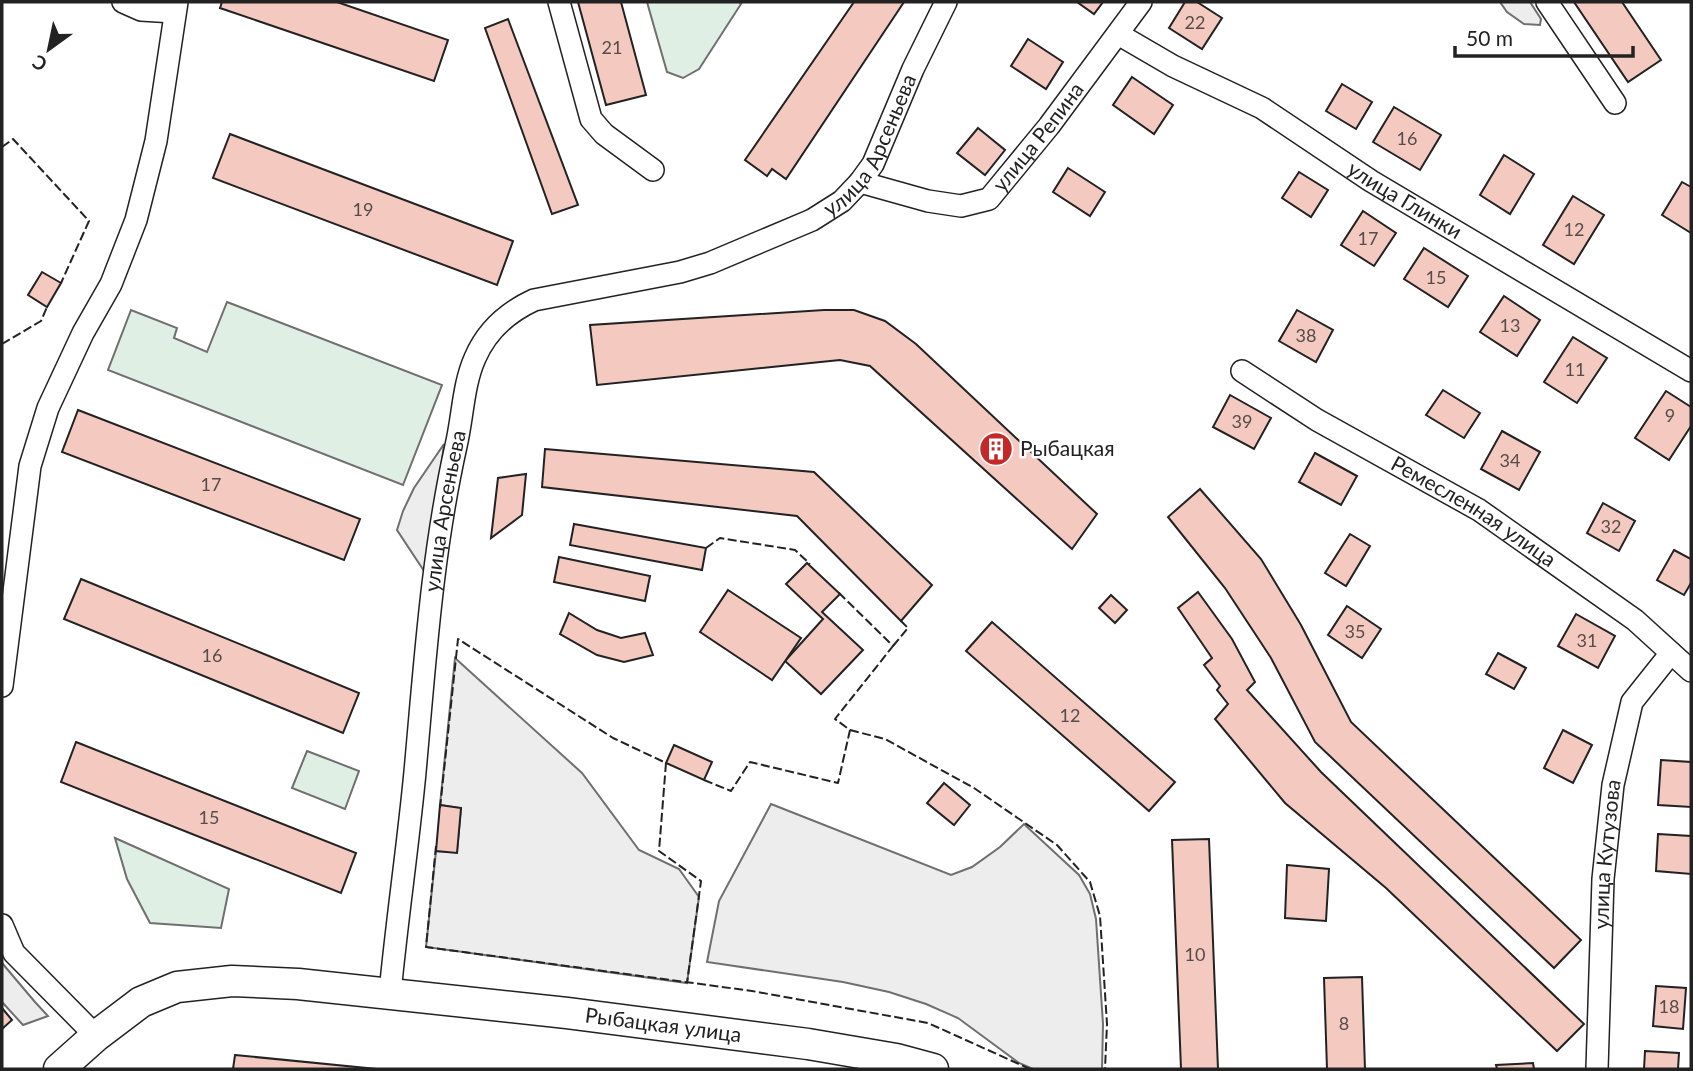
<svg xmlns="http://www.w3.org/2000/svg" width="1693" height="1071" viewBox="0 0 1693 1071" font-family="Lato,sans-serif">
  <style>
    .green { fill: #e0efe3; stroke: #6f6f6f; stroke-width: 2 }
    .parking { fill: #ededed; stroke: #6f6f6f; stroke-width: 2 }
    .building { fill: #f3c9c0; stroke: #222; stroke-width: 2 }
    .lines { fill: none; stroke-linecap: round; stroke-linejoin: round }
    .minor-casing { stroke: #222; stroke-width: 24 }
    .secondary-casing { stroke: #222; stroke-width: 33 }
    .minor { stroke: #fff; stroke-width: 21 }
    .secondary { stroke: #fff; stroke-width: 30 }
    .fence { stroke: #222; stroke-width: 2; stroke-dasharray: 9 3.5; stroke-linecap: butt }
    .labels { text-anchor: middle; stroke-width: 5; stroke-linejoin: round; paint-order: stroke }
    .number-label { font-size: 18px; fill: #564c4a }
    .street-label { font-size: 21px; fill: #222; stroke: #fff }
    .poi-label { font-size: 21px; fill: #222; stroke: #fff; text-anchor: start }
  </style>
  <rect width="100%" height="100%" fill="#fff"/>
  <g class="green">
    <path d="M647 2H739L741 4 699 69 683 78 667 72Z"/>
    <path d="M227 302 442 385 403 485 108 370 131 310 177 328 174 338 207 352Z"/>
    <path d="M307 751 359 771 345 809 292 788Z"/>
    <path d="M115 838 229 889 221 928 150 923 127 879Z"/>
  </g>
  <g class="parking">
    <path d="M1500 2H1530L1541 19 1540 25 1524 24 1507 12Z"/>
    <path d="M444 444 428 577 397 530 403 511 414 488Z"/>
    <path d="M455 658 582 773 639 850 679 869 699 897 687 983 426 947 436 851 457 852 461 808 440 805Z"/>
    <path d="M771 804 951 875 972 867 1000 847 1024 824 1079 875 1090 894 1096 919 1103 1024 1102 1069H1033L1019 1063 958 1018 926 1004 889 992 843 982 707 962 719 901Z"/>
    <path d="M2 963 35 1002 48 1016 23 1025 2 1002Z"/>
  </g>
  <g class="building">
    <path d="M222 2H337L448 40 434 81 220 8Z"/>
    <path d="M578 2H621L646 95 606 105Z"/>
    <path d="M854 2H904L786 179 772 169 767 176 745 160Z"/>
    <path d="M1077 2H1103L1094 14Z"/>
    <path d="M1185 2H1197L1222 18 1202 49 1169 28Z"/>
    <path d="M1574 2H1622L1661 60 1628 82Z"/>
    <path d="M508 19 578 205 552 214 485 28Z"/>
    <path d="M1028 39 1063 62 1046 89 1011 66Z"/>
    <path d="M1132 77 1173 105 1154 134 1113 105Z"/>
    <path d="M1342 84 1372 102 1356 129 1326 111Z"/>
    <path d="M1394 107 1441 135 1420 170 1373 142Z"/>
    <path d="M978 128 1005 150 985 175 957 153Z"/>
    <path d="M230 134 513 241 497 285 213 178Z"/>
    <path d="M1504 155 1534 174 1510 214 1480 195Z"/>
    <path d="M1068 168 1105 192 1090 216 1053 192Z"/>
    <path d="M1299 172 1328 190 1311 217 1282 198Z"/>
    <path d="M1682 182 1691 187V233L1662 215Z"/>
    <path d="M1573 196 1604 215 1574 264 1543 245Z"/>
    <path d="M1363 211 1396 233 1374 266 1341 245Z"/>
    <path d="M1424 248 1468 276 1448 307 1404 279Z"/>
    <path d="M42 272 61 283 47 307 28 295Z"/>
    <path d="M1504 296 1540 320 1517 356 1480 332Z"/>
    <path d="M824 310H854L885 321 916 344 1097 514 1072 549 870 366 840 360 597 385 590 325Z"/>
    <path d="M1297 310 1333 330 1316 362 1279 341Z"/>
    <path d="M1573 337 1607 358 1577 403 1544 382Z"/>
    <path d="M1443 390 1480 413 1464 438 1426 415Z"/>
    <path d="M1666 391 1691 407V426L1669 460 1635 438Z"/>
    <path d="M1230 395 1271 418 1254 449 1213 427Z"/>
    <path d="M78 410 360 519 344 560 62 452Z"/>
    <path d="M1502 431 1540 452 1519 490 1481 469Z"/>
    <path d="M545 449 814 472 932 585 901 621 797 516 542 487Z"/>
    <path d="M1315 453 1357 476 1341 505 1299 482Z"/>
    <path d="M526 474 522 515 491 538 498 478Z"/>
    <path d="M1200 489 1261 559 1301 625 1351 722 1581 940 1554 968 1315 742 1271 658 1225 588 1168 517Z"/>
    <path d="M1603 503 1635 521 1619 551 1587 533Z"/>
    <path d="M574 524 706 548 702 570 570 545Z"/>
    <path d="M1350 534 1370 546 1346 586 1325 573Z"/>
    <path d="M1674 550 1691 559V583L1684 595 1657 580Z"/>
    <path d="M559 557 650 576 645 601 554 582Z"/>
    <path d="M807 563 840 594 822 612 863 650 821 694 785 661 823 619 786 584Z"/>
    <path d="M81 579 359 693 343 733 64 619Z"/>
    <path d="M728 590 801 638 772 680 700 632Z"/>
    <path d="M1198 592 1232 639 1255 682 1247 690 1321 772 1584 1024 1557 1051 1386 888 1285 803 1215 719 1228 704 1217 690 1220 686 1204 665 1212 658 1178 608Z"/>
    <path d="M1111 595 1127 610 1115 623 1099 608Z"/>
    <path d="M1347 606 1381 629 1362 658 1328 635Z"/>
    <path d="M569 613 597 630 621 638 645 633 653 655 624 662 597 655 560 634Z"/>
    <path d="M1576 614 1615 636 1598 668 1558 646Z"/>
    <path d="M992 622 1175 782 1149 811 966 651Z"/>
    <path d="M1498 653 1526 668 1514 689 1486 674Z"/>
    <path d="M1563 730 1592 745 1573 783 1544 768Z"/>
    <path d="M76 742 356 853 341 893 61 782Z"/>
    <path d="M674 745 712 762 704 780 666 763Z"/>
    <path d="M1661 760 1691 762V807L1658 805Z"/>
    <path d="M944 783 970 805 954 825 927 803Z"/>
    <path d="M440 805 461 808 457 853 436 851Z"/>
    <path d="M1658 834 1691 836V874L1656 871Z"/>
    <path d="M1209 839 1218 1069H1181L1172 840Z"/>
    <path d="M1287 865 1329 869 1326 921 1285 918Z"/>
    <path d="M1362 977 1365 1069H1327L1324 978Z"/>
    <path d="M1656 986 1686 988 1683 1029 1653 1026Z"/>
    <path d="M2 1008 12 1020 2 1029Z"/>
    <path d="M1645 1051 1679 1053 1678 1069H1644Z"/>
    <path d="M235 1055 377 1069H233Z"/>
    <path d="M1533 1063 1534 1069H1497L1496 1065Z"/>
  </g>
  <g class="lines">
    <g class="minor-casing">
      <g id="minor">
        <path d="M123 2 141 10 174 12"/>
        <path d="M559 2 591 119 604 134 653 170"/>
        <path d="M1547 2 1615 103"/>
        <path id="s1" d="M1118 34 1173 66 1262 108 1371 181 1691 371"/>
        <path id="s2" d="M860 182 928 201 961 206 989 199 1049 126 1141 2"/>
        <path id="s3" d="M1242 371 1317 420 1479 510 1635 620 1691 671"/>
        <path d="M2 686 30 466 48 408 83 333 111 284 136 220 156 141 177 2"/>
        <path d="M2 925 14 953 96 1036"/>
        <path id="s4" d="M390 993C397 919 408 846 415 772 425 662 432 553 456 446 463 416 463 385 475 358 487 330 508 312 534 300L680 272 710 263 812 220 842 201 860 182 873 164 913 69 946 2"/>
        <path id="s5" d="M1597 1069 1603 879 1613 785 1632 702 1671 653"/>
      </g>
    </g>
    <g class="secondary-casing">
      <g id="secondary">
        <path id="s6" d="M59 1069 96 1036 141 1002 177 987 232 981 298 984 567 1013 808 1044 896 1059 933 1069"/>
      </g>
    </g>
    <use href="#minor" class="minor"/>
    <use href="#secondary" class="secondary"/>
    <g class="fence">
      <path d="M2 147 13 139 89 221 61 283"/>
      <path d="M2 344 41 321 47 307"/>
      <path d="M706 548 720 538 795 550 810 564"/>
      <path d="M893 646 908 628 901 621"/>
      <path d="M850 730 885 739 974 788 1057 845 1090 882 1100 916 1107 1024 1105 1069"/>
      <path d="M704 780 731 791 750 762 838 783 850 730 835 719 893 646 837 591"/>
      <path d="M440 808 458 639 613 738 666 763 659 851 701 881 687 983"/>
      <path d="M436 846 426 947 752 991 928 1023 1030 1069"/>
    </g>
  </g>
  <defs>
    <g id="building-disc" transform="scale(1.75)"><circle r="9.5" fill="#c62828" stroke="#fff"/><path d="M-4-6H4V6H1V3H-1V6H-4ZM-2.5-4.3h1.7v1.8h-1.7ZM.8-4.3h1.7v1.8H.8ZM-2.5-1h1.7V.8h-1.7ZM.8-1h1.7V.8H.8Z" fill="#fff"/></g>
  </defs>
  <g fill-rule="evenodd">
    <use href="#building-disc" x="996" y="449"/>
  </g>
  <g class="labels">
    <g class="number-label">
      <text x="1195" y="29">22</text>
      <text x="612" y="54">21</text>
      <text x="1407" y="145">16</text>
      <text x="363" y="216">19</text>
      <text x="1574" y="236">12</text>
      <text x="1368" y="245">17</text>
      <text x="1436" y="284">15</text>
      <text x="1510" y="332">13</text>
      <text x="1306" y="342">38</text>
      <text x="1575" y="376">11</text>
      <text x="1670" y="422">9</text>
      <text x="1242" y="428">39</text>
      <text x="1510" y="467">34</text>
      <text x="211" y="491">17</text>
      <text x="1611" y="533">32</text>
      <text x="1355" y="638">35</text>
      <text x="1587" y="647">31</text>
      <text x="212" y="662">16</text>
      <text x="1070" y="722">12</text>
      <text x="209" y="824">15</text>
      <text x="1195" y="961">10</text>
      <text x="1669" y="1013">18</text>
      <text x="1344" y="1030">8</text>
    </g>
    <g class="street-label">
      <text dy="7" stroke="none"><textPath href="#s2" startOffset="212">улица Репина</textPath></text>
      <text dy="7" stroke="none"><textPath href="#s4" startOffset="1115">улица Арсеньева</textPath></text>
      <text dy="7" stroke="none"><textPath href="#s1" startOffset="332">улица Глинки</textPath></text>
      <text dy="7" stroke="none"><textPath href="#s4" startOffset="485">улица Арсеньева</textPath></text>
      <text dy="7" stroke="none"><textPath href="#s3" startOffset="271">Ремесленная улица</textPath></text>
      <text dy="7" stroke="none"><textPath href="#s5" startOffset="215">улица Кутузова</textPath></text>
      <text dy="7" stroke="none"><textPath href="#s6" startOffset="634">Рыбацкая улица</textPath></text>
    </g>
    <g class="poi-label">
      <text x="1020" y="456">Рыбацкая</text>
    </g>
  </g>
  <rect width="1693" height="1071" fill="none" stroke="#222222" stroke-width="7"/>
  <g transform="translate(49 49) rotate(213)" stroke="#ffffff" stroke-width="5" paint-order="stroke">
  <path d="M0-5L12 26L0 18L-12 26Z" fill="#222222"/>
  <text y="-10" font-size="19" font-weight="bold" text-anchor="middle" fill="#222222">С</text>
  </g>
  <path d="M1455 46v10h178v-10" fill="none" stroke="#222222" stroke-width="3.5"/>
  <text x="1466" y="46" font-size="21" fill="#222222" stroke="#ffffff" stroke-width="5" paint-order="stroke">50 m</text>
</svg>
